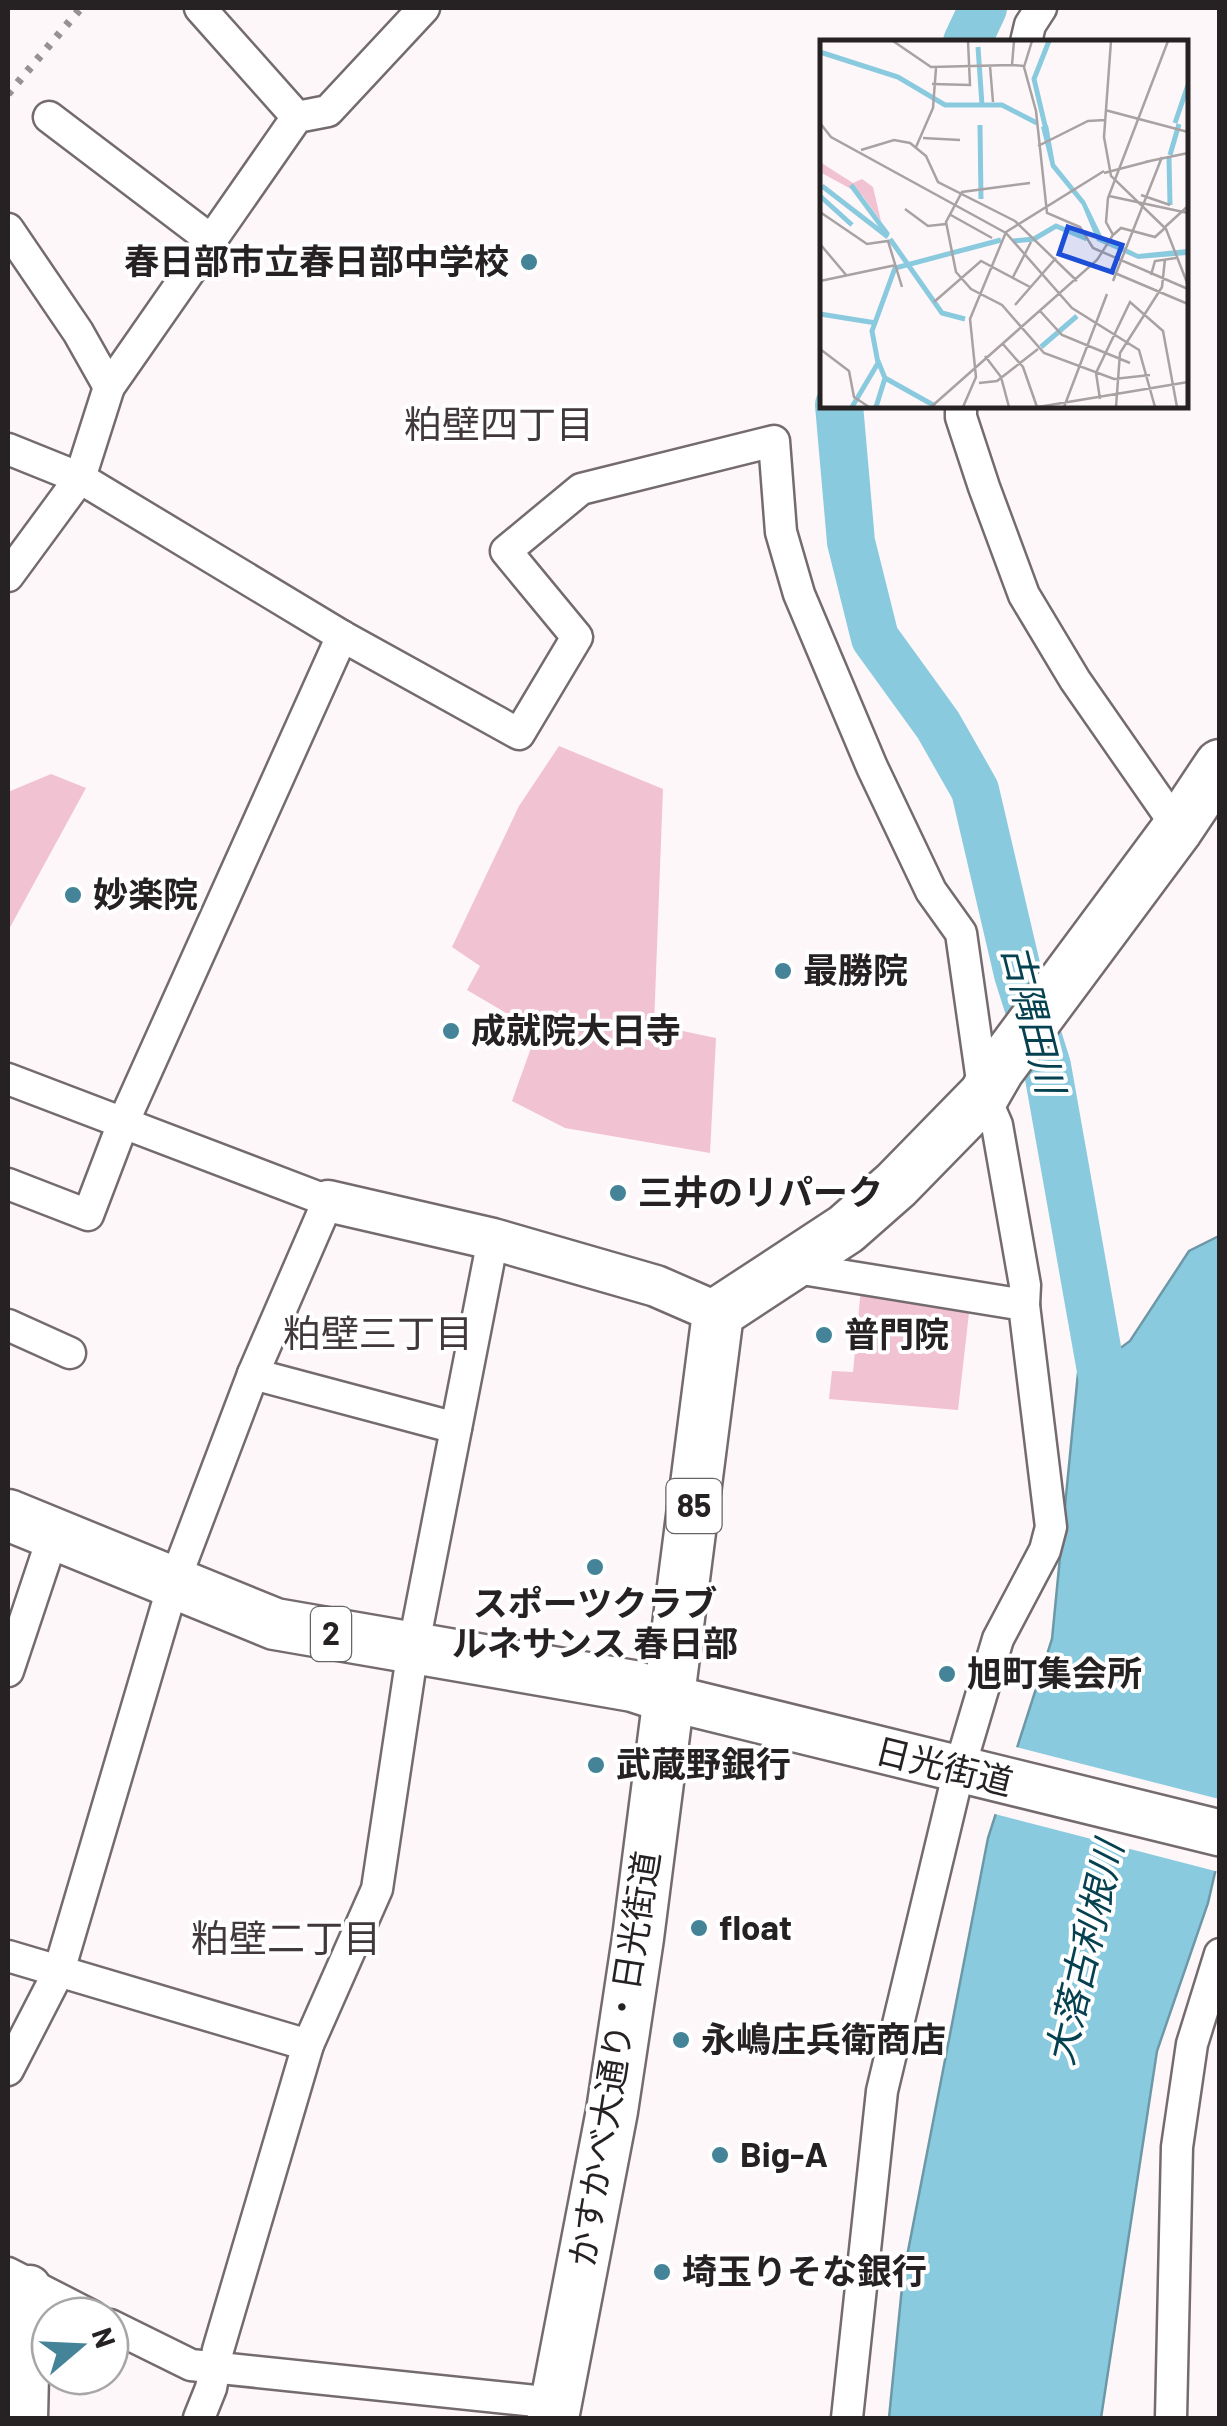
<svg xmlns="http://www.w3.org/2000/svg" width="1227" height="2426" viewBox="0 0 1227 2426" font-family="Barlow,'Noto Sans JP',sans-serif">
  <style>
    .green { fill: #f1c2d1 }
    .water { fill: #8acadf; stroke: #6c98a7; stroke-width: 2.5 }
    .pier { fill: #fef7f9 }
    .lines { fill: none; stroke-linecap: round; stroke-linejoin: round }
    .river { stroke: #8acadf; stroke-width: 48 }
    .minor-casing { stroke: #746b6e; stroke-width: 35 }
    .tertiary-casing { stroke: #746b6e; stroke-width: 45 }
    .secondary-casing { stroke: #746b6e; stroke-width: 50 }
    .primary-casing { stroke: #746b6e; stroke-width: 55 }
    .minor { stroke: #fff; stroke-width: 30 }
    .tertiary { stroke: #fff; stroke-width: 40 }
    .secondary { stroke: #fff; stroke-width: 45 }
    .primary { stroke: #fff; stroke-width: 50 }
    .rail { stroke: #979192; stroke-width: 8; stroke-dasharray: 5 10; stroke-linecap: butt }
    .poi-dot { fill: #448398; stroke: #fff; stroke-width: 4 }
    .labels { text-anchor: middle; stroke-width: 8; stroke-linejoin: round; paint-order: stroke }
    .shield { fill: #fff; stroke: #676465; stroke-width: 2.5 }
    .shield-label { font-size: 32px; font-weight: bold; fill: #262223 }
    .poi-label { font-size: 35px; font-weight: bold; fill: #262223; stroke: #fff; text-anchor: start }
    .street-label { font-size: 35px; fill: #262223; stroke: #fff }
    .neighbourhood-label { font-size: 38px; fill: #40383a; stroke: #fff }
    .water-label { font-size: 38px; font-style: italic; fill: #064151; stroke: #fff }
    .inset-river { fill: none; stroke: #8acadf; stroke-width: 5 }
    .inset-road { fill: none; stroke: #a8a2a3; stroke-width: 2.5 }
    .view { fill: #1d4ed8; fill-opacity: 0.15; stroke: #1d4ed8; stroke-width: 5 }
    .inset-edge { fill: none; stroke: #262223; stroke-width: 5 }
  </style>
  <rect width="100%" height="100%" fill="#fef7f9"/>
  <g class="green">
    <path d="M559 746 663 789 654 1025 716 1038 710 1153 565 1128 512 1101 537 1031 467 990 480 966 452 947 519 806Z"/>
    <path d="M51 774 86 788 8 931V792Z"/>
    <path d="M861 1288 970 1304 958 1410 829 1399 832 1371 853 1372Z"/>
  </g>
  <path class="water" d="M1219 1236V1855L1208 1903 1157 2051 1101 2418H889L903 2277 988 1838 1052 1639 1078 1373 1099 1364 1130 1341 1189 1251Z"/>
  <path class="pier" d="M1012 1746 1219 1799V1872L991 1813Z"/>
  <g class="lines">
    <g class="river">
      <path d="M967 42 983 8"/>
      <path d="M839 405 851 542 875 638 938 725 975 790 1018 974 1047 1066 1111 1427"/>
    </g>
    <g class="minor-casing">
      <g id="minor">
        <path d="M200 8 297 117"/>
        <path d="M1026 42 1030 25 1041 8"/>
        <path d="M49 117 211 240"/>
        <path d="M8 229 78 332 109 387"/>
        <path d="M961 405V417L984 487 1024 595 1075 680 1178 828"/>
        <path d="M8 449 80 478 342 636 519 734 577 637 506 551 581 489 774 441 781 532 799 594 872 767 931 891 961 933 984 1095 997 1125 1025 1285 1024 1305"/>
        <path d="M8 576 80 478 109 387 297 117 328 111 424 8"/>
        <path d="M8 1079 328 1201 253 1374 173 1585 59 1971 8 2070"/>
        <path d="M8 1184 88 1215 123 1123 342 636"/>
        <path d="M790 1267 1024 1305 1051 1527 1045 1550 998 1639 959 1770 882 2091 847 2418"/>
        <path d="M8 1325 70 1353"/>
        <path d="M253 1374 456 1428"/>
        <path d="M8 1671 53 1536"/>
        <path d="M8 1956 308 2045"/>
        <path d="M8 2273 92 2316"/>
        <path d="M110 2325 191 2365 555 2403"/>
        <path d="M199 2418 211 2388 218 2350 308 2045 377 1889 413 1649 493 1239"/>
        <path d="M1171 2418 1177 2147 1192 2044 1220 1954"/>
      </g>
    </g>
    <g class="tertiary-casing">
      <g id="tertiary">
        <path d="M328 1201 493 1239 656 1286 718 1313"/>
        <path d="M27 2418 30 2286"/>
      </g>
    </g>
    <g class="secondary-casing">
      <path id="secondary" d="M670 1698 1220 1833"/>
    </g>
    <g class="primary-casing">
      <g id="primary">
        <path d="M8 1515 275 1624 633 1686 670 1698"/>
        <path d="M553 2418 612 2111 638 1938 718 1313 846 1229 896 1185 984 1095 999 1069 1178 828 1220 765"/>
      </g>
    </g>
    <use href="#minor" class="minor"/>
    <use href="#tertiary" class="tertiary"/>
    <use href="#secondary" class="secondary"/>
    <use href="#primary" class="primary"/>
    <path class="rail" d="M8 94 81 8"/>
  </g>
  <g class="poi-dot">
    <circle cx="529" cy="262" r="10"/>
    <circle cx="73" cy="895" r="10"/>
    <circle cx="783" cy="971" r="10"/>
    <circle cx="451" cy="1031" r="10"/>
    <circle cx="618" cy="1193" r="10"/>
    <circle cx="824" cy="1335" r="10"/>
    <circle cx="595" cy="1567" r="10"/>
    <circle cx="947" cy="1674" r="10"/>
    <circle cx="596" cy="1765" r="10"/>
    <circle cx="699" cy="1928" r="10"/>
    <circle cx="681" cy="2040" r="10"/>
    <circle cx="720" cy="2155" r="10"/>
    <circle cx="662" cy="2272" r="10"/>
  </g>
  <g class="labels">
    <g class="shield">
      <rect x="666.5" y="1479" width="55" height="54" rx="8"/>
      <rect x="311" y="1607" width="40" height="54" rx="8"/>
    </g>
    <g class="shield-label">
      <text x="694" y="1517">85</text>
      <text x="331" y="1645">2</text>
    </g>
    <g class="poi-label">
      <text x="509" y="274" text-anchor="end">春日部市立春日部中学校</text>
      <text x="93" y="907">妙楽院</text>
      <text x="803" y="983">最勝院</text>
      <text x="471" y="1043">成就院大日寺</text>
      <text x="638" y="1205">三井のリパーク</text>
      <text x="844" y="1347">普門院</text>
      <text x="595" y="1616" text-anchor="middle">スポーツクラブ<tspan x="595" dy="40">ルネサンス 春日部</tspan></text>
      <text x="967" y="1686">旭町集会所</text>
      <text x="616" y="1777">武蔵野銀行</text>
      <text x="719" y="1940">float</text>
      <text x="701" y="2052">永嶋庄兵衛商店</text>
      <text x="740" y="2167">Big-A</text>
      <text x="682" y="2284">埼玉りそな銀行</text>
    </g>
    <g class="street-label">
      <text transform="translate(944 1767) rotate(14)" y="12">日光街道</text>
      <text transform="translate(615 2059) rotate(-81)" y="12">かすかべ大通り・日光街道</text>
    </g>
    <g class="neighbourhood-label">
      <text x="499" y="438">粕壁四丁目</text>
      <text x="378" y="1347">粕壁三丁目</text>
      <text x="286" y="1952">粕壁二丁目</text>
    </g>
    <g class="water-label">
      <text transform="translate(1033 1019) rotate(76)" y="13">古隅田川</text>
      <text transform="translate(1085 1953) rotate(-77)" y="13">大落古利根川</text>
    </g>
  </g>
  <g transform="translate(820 40)">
    <rect width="368" height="368" fill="#fef7f9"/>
    <path d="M0 122 33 143 42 139 53 147 61 181 42 155 0 132Z" fill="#f1c2d1"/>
    <path d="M228 85 235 124 265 161 282 196 318 214 367 209V215L318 219 277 201 262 165 231 127 221 87Z" fill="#8acadf"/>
    <path class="inset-river" d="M158 7 162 65M0 12 78 37 125 65H182L217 83M355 83 368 45M160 85 161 159M227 94 214 39 229 1M350 115 359 84M349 118 350 165M31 145 68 195M2 146 68 197M0 156 32 185M70 199 122 273 145 279M193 201 214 199 236 186 267 199M0 274 56 283M221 307 257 276M65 338 115 366M32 367 58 323 52 291 75 228 181 200M56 367 65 338 58 321"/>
    <path class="inset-road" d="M73 1 111 27 192 25M194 1 192 25 204 26M212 1 204 27 216 71 227 173 260 187 273 208 368 249M291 1 284 97 291 136 346 189 368 245M170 26 173 62M112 44 150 45 148 1M285 70 368 92M0 83 11 97 186 193M103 98 140 100M218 106 268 81 285 80M96 107 113 68 116 28M41 110 74 100 90 103 106 116 118 142 195 181M325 122 368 113M284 133 330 121M210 143 142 152 126 182 136 232 151 249 182 265 224 313 294 339 330 335M321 155 350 165M289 156 368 173M85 169 108 186 126 184M0 172 47 204 68 201 82 247M129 174 172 198M195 181 257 241M345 187 368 166M186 193 252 268 319 310 335 367M293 195 301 188 335 197 345 188M0 204 27 236M290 231 368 264M331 235 335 221 356 218M193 237 211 202M0 241 76 225M293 241 342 117M114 262 161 221 210 247M195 265 236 218M220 271 242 295 310 323M182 303 203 327 217 367M0 309 29 331 34 357 49 367M165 316 181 337 189 367M159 343 177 341 218 309M280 359 276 333 310 262 343 291 357 367M111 367 277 220 293 195 286 182 288 158 348 1M143 367 156 337 150 279 186 192 284 131M218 367 368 342M244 367 287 254M296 367 300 313 342 247 345 219"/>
    <path class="view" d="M248 187 302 205 292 232 239 214Z"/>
    <rect width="368" height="368" class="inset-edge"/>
  </g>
  <rect width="1227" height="2426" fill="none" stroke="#262223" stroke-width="20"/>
  <g transform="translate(80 2346) rotate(71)"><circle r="48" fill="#ffffff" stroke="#a8a7a7" stroke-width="2.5"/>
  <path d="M0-8L18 38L0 25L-18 38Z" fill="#448398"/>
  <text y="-15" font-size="28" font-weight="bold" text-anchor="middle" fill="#262223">N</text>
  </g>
</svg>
